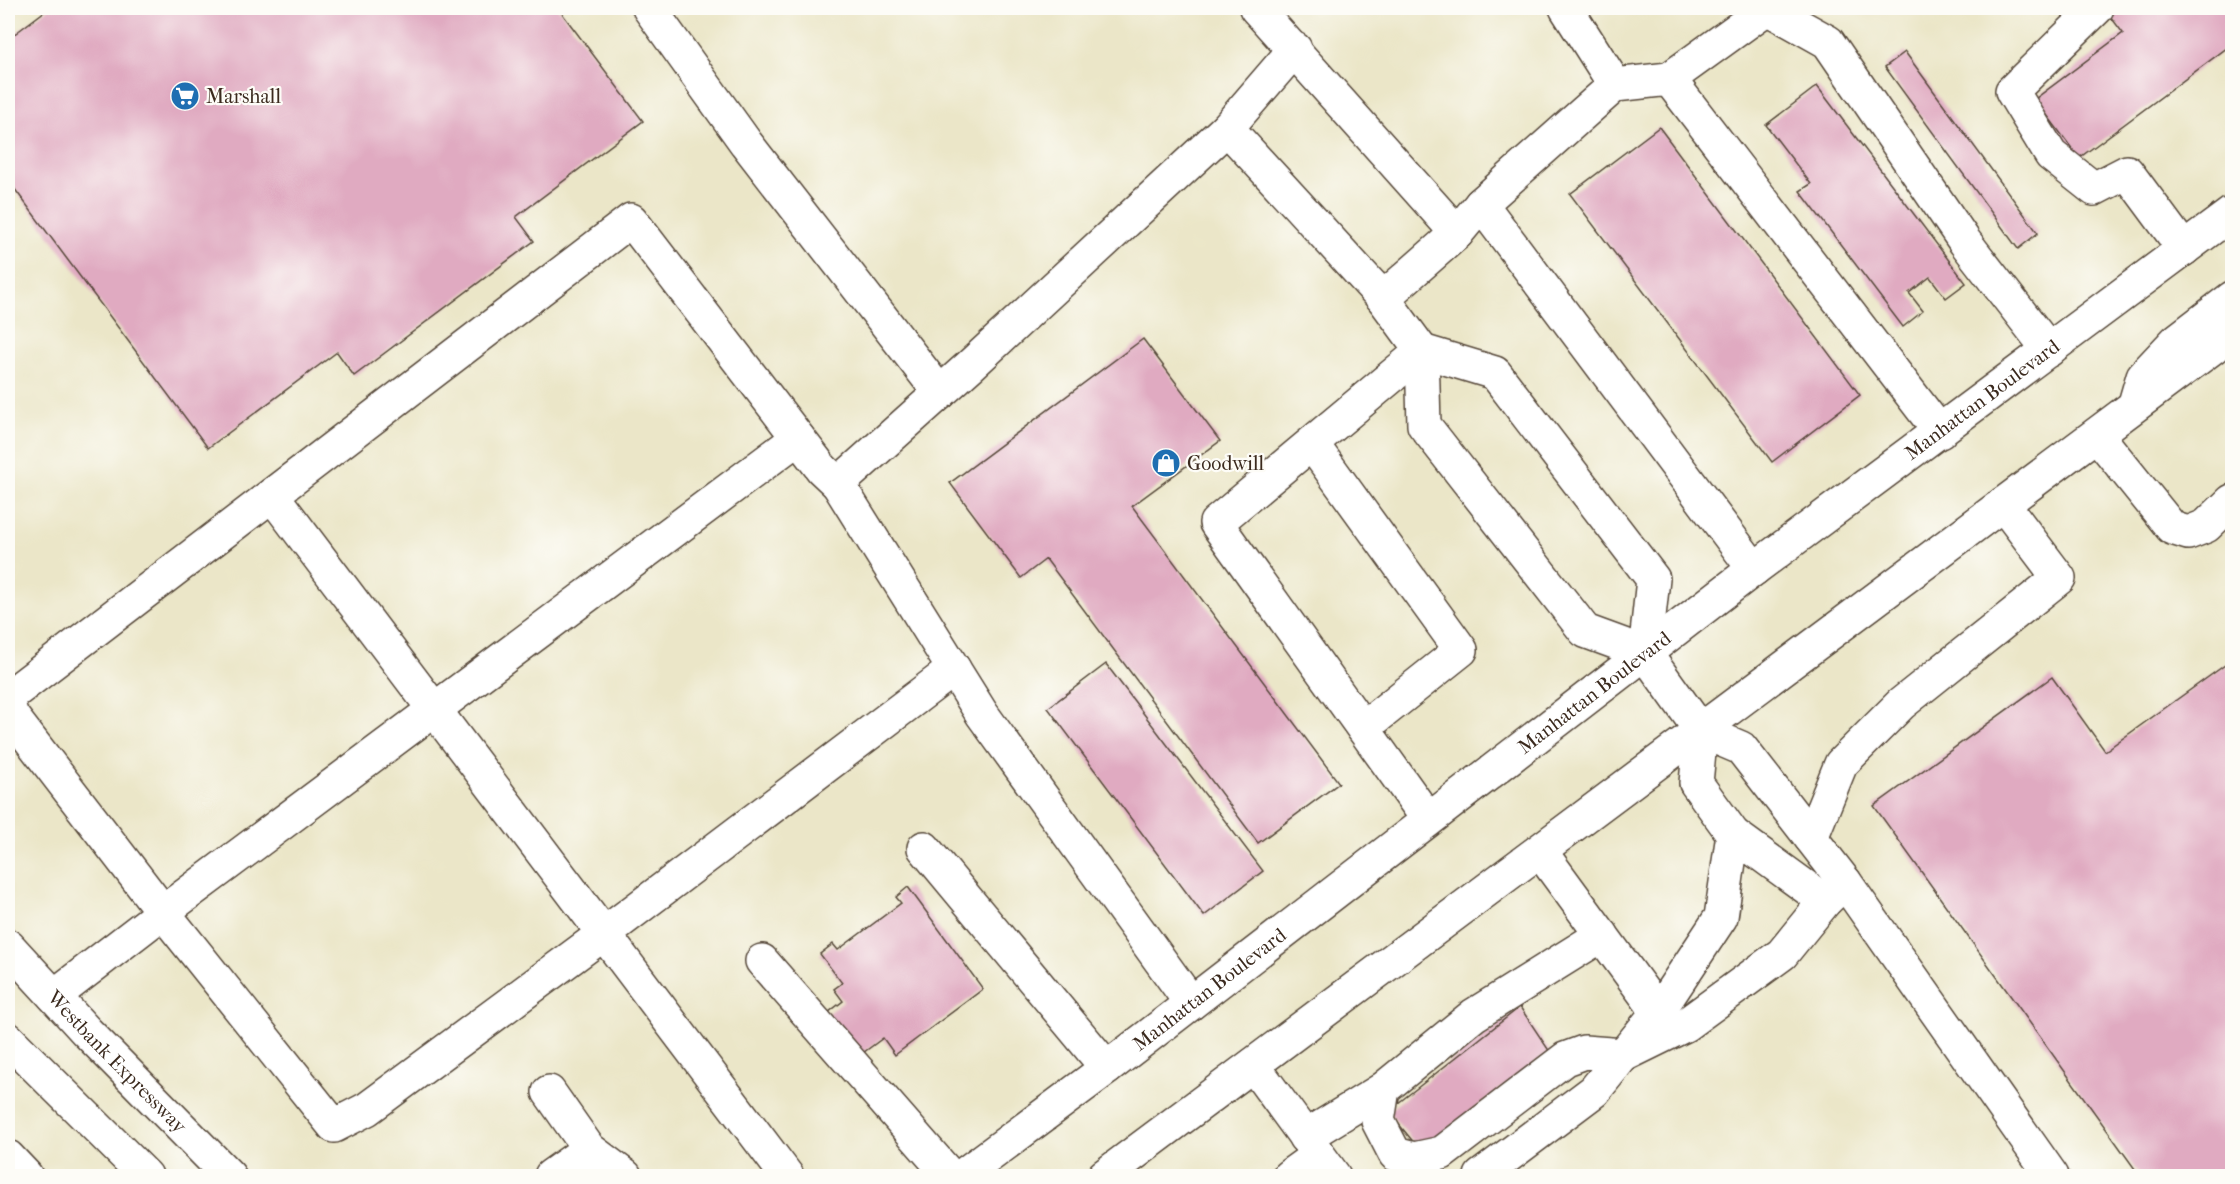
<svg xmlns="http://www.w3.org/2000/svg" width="2240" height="1184" viewBox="0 0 2240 1184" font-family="'IM FELL French Canon',serif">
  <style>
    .building { fill: #e0aac1 }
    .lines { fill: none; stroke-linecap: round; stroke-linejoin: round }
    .minor-casing { stroke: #554638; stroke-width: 36 }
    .major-casing { stroke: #554638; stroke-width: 36 }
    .highway-casing { stroke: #554638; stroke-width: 36 }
    .minor { stroke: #fff; stroke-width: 33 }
    .major { stroke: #fff; stroke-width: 33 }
    .highway { stroke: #fff; stroke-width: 33 }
    .labels { text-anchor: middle; stroke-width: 4.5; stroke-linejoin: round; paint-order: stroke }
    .poi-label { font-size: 20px; fill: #3b2a1e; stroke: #fdfcf7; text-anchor: start }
    .street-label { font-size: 20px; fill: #3b2a1e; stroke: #fdfcf7 }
  </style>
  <rect width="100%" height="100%" fill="#fdfcf7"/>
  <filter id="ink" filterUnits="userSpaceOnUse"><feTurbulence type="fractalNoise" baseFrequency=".0167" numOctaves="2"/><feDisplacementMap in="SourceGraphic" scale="12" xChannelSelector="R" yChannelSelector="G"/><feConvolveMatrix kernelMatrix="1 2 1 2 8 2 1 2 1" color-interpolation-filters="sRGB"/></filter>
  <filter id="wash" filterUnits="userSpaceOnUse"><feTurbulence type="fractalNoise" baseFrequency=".008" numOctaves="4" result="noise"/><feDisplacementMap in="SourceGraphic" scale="24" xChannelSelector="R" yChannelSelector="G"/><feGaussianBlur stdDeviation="1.35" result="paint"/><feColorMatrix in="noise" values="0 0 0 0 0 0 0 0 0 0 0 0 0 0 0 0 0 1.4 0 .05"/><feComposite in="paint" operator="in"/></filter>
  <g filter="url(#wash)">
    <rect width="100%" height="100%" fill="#ebe6c8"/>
    <g id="blocks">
      <g class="building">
        <path d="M49 8H558L643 121 516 217 534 241 354 376 337 352 208 448 8 180V39Z"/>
        <path d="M2104 8H2232V44L2079 158 2035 99 2123 33Z"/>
        <path d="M1905 52 2038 233 2018 249 1885 67Z"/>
        <path d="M1817 86 1966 283 1946 298 1930 277 1909 293 1923 311 1903 327 1800 191 1811 184 1766 125Z"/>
        <path d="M1659 127 1860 395 1772 462 1570 194Z"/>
        <path d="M1143 339 1220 441 1132 506 1339 783 1258 843 1046 559 1021 578 950 483Z"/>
        <path d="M1106 664 1263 871 1204 916 1048 708Z"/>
        <path d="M2225 665 2232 676V1176H2140L1874 806 2052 677 2105 751Z"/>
        <path d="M908 887 983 989 895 1055 883 1038 856 1058 824 1016 843 1001 834 989 842 983 820 954 833 944 838 950 901 903 896 897Z"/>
        <path d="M1520 1007 1550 1052 1420 1150 1388 1111Z"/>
      </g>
    </g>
  </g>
  <g filter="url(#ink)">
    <use href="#blocks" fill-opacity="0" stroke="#554638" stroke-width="1.5"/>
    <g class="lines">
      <g class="minor-casing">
        <g id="minor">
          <path d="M649 8 746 143 940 393"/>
          <path d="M1256 8 1457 233"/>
          <path d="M1566 8 1615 85"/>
          <path d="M2097 8 2012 91 2051 155 2094 189 2127 172 2184 249"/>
          <path d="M1669 79 1767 8 1828 42 1965 242 2049 350"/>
          <path d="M1227 128 1295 49"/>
          <path d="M1481 204 1754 569"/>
          <path d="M1383 298 1457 233 1481 204 1615 85 1669 79 1940 432"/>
          <path d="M1422 351 1216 523 1428 819"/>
          <path d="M1422 351 1495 373 1653 579 1645 653"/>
          <path d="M2136 400 2143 376 2176 341 2232 298"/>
          <path d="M2097 435 2172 528 2188 533 2206 526 2232 501"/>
          <path d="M1312 444 1461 650 1363 728"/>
          <path d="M272 495 787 1176"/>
          <path d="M8 697 631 220 822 469 838 484"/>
          <path d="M8 704 12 716 166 916 334 1126 367 1109 613 927 954 669"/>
          <path d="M1701 731 1696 783 1733 834 1825 901"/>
          <path d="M1811 838 1841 764 1901 704 2059 578 2003 504"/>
          <path d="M924 848 1107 1068"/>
          <path d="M1540 851 1658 1012"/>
          <path d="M1602 935 1474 1015 1383 1089 1378 1121 1395 1154 1414 1159 1442 1153 1565 1059 1584 1052 1624 1055 1685 1025 1782 954 1825 901 1845 882"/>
          <path d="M762 961 950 1176"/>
          <path d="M54 996 163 912 798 438"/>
          <path d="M1191 1003 982 714 838 484 971 365 1227 128 1383 298 1422 351 1424 425 1585 631 1645 653 1701 731 1741 748 1845 882 2052 1176"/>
          <path d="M1253 1065 1334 1176"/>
          <path d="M549 1092 589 1149 625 1176"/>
          <path d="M1305 1137 1383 1089"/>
          <path d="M551 1176 589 1149"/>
          <path id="s1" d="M962 1176 1107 1068 1754 569 2232 213"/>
          <path d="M1104 1176 2232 333"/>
          <path d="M1289 1176 1318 1155"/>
          <path d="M1481 1176 1594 1091 1658 1012 1721 917 1733 834"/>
        </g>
      </g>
      <g class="major-casing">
        <g id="major">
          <path id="s2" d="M8 946 86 1031 229 1176"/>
        </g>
      </g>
      <g class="highway-casing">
        <g id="highway">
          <path d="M8 1039 146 1176"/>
          <path d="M8 1157 26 1176"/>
        </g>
      </g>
      <use href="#minor" class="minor"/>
      <use href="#major" class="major"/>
      <use href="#highway" class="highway"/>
    </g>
  </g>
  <defs>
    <g id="supermarket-disc" transform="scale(1.5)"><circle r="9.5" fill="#1f6fb2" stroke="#fdfcf7"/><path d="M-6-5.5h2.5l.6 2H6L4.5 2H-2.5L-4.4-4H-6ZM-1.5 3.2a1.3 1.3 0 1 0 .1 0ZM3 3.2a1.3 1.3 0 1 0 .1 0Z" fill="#fff"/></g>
    <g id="shop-disc" transform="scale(1.5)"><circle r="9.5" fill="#1f6fb2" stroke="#fdfcf7"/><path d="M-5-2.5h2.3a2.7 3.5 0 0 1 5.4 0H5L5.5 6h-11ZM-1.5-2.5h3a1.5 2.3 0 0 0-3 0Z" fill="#fff"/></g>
  </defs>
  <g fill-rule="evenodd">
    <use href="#supermarket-disc" x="185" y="96"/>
    <use href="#shop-disc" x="1166" y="463"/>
  </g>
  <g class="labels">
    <g class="poi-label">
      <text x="206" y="103">Marshall</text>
      <text x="1187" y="470">Goodwill</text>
    </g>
    <g class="street-label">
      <text dy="7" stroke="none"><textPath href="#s1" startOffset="1282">Manhattan Boulevard</textPath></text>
      <text dy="7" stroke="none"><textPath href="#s1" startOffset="796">Manhattan Boulevard</textPath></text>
      <text dy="7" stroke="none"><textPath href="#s1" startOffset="310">Manhattan Boulevard</textPath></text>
      <text dy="7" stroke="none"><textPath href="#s2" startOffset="159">Westbank Expressway</textPath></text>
    </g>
  </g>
  <rect width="2240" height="1184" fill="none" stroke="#fdfcf7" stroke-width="30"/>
</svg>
